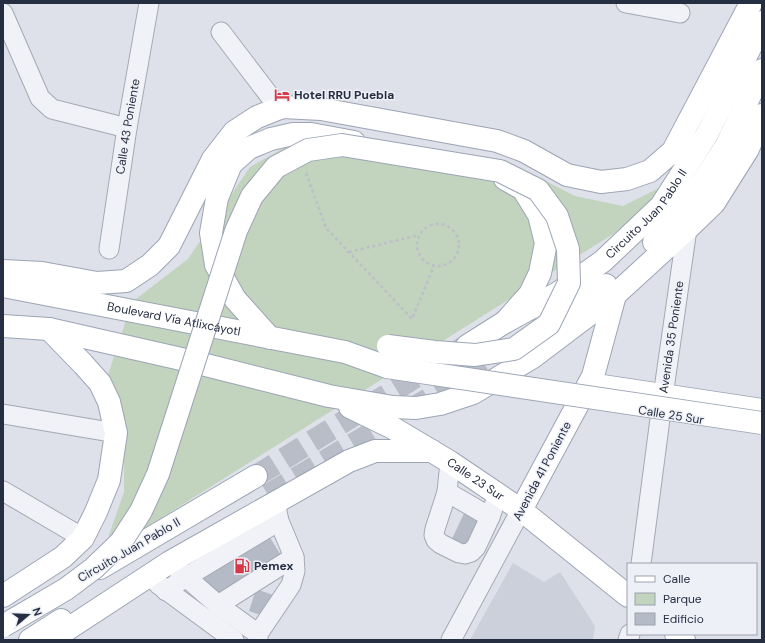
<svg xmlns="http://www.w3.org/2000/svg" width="765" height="643" viewBox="0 0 765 643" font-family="'DM Sans',sans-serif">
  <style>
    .built { fill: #cbd0db }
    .green { fill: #c2d3be }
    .shadow { fill: #0003 }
    .building { fill: #b4bac6 }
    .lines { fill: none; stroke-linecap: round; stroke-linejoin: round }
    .major-tunnel { stroke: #b9bdc7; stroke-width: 22; stroke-dasharray: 22 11; stroke-linecap: butt }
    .minor-casing { stroke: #a3a8b3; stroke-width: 21 }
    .major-casing { stroke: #9ca5b5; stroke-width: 24 }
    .path { stroke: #bcbfc8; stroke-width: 2.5; stroke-dasharray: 3 3; stroke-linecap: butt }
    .minor { stroke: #f1f2f7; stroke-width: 19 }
    .major { stroke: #fff; stroke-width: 22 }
    .major-bridge-casing { stroke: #9ca5b5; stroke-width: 24; stroke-linecap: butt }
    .major-bridge { stroke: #fff; stroke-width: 22 }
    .labels { text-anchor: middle; stroke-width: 3; stroke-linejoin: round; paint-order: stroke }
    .poi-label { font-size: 12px; font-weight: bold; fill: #262e41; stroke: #edf0f6; text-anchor: start }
    .street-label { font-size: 12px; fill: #262e41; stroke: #edf0f6 }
  </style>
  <rect width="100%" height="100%" fill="#dee1e9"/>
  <path class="built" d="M513 563 544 582 560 572 595 626 593 640H470Z"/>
  <path class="green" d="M314 131 522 169 575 196 623 206 665 185 648 212 110 550 109 535 124 492V435L105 384 132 302 188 259 250 167Z"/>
  <path class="shadow" d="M269 537 282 557 217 597 215 595Z"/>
  <g class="building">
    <path d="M466 509 483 517 468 549 451 541Z"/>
    <path d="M269 536 280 554 214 595 203 577Z"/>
    <path d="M256 589 273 595 266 617 249 611Z"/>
  </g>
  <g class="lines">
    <g class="major-tunnel">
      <path d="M256 476 464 347"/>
      <path d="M268 495 495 359"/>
    </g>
    <g class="minor-casing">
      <g id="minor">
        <path d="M626 3 680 13"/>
        <path d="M3 13 40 98 52 109 127 128"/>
        <path d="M221 32 272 99 277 109"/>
        <path id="s1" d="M109 249 127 128 149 3"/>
        <path d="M3 414 116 433"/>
        <path d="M450 462 447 492 435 529 434 535 436 540 441 544 459 553 465 554 471 552 476 547 490 517 498 494"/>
        <path d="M3 491 83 538"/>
        <path d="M447 492 490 517"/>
        <path id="s2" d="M641 564 663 396 687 229"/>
        <path d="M178 570 218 605 258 634"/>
        <path d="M158 584 234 640"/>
        <path d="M166 591 186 577 279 521"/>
        <path d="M218 605 294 557"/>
        <path d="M258 640V634L291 585 295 571 294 557 279 521 275 502"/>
        <path d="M451 640 521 510"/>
        <path d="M628 640 630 634"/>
      </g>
    </g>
    <g class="major-casing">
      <g id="major">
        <path d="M654 242 685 208 726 146 762 70"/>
        <path d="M3 271 42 273 97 283 126 281 150 265 169 246 213 159 234 132 257 117 277 109 283 107 321 109 497 141 524 151 567 175 601 182 627 179 650 171 673 151 751 3"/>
        <path id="s3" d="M3 286 345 352 387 367"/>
        <path d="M505 322 530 294 540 273 546 243 539 215 523 189 505 179"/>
        <path d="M3 326 49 329 190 361 329 396 393 407 416 408 440 404 473 393 533 357 615 295 687 229 714 203 748 149 762 115"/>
        <path d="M543 327 606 285"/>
        <path d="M270 338 235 299 216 265 211 233 217 198 231 164 249 148 271 139 293 134H311L354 142"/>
        <path id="s4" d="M467 346 505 322 558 293 603 261 661 206 706 136 754 40 762 22"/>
        <path d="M589 384C646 393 704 401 762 410"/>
        <path id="s5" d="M350 407 393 428 450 462 521 510 628 596"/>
        <path d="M521 510 593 376 615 295"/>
        <path d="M100 568 256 476"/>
        <path d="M3 596 63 557 83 538 96 512 109 480 116 433 109 402 100 383 83 364 49 329"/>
        <path d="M676 634 684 640"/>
        <path d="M30 640 61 620"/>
        <path d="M51 640 170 562 349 461 375 451H432"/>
      </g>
    </g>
    <g class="path">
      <path d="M306 173 326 228 412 319 434 266"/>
      <circle cx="438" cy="245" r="21"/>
      <path d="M349 252 419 235"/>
    </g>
    <use href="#minor" class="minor"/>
    <use href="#major" class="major"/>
    <g class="major-bridge-casing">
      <g id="major-bridge">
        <path d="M387 367 762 423"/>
        <path d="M3 626 66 589 94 568 121 542 141 511 158 474 236 231 252 196 276 167 308 150 342 145 500 171 538 190 557 216 568 249 569 283 549 324 514 349 475 355 435 352 388 346"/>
      </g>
    </g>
    <use href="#major-bridge" class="major-bridge"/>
  </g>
  <defs>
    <g id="hotel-bare" transform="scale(1.2)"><path d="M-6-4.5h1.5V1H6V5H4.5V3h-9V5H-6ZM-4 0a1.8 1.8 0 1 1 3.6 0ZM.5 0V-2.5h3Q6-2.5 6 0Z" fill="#d93747" stroke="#edf0f6" stroke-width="2.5" paint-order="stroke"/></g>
    <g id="fuel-bare" transform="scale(1.2)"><path d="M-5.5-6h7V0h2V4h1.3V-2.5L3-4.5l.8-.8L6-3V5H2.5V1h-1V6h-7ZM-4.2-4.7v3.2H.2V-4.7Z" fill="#d93747" stroke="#edf0f6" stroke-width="2.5" paint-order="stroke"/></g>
  </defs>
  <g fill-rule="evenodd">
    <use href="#hotel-bare" x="282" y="95"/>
    <use href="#fuel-bare" x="242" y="566"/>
  </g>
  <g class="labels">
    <g class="poi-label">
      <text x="294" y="99">Hotel RRU Puebla</text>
      <text x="254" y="570">Pemex</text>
    </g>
    <g class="street-label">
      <text dy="4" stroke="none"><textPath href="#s1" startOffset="124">Calle 43 Poniente</textPath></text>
      <text dy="4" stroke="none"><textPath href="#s4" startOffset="225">Circuito Juan Pablo II</textPath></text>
      <text dy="4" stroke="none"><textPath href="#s3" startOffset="174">Boulevard Vía Atlixcáyotl</textPath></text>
      <text dy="4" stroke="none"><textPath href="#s2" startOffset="229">Avenida 35 Poniente</textPath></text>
      <text transform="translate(671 415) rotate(9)" y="4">Calle 25 Sur</text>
      <text transform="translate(542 471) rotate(-62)" y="4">Avenida 41 Poniente</text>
      <text dy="4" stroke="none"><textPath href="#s5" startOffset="145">Calle 23 Sur</textPath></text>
      <text transform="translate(129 550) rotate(-30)" y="4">Circuito Juan Pablo II</text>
    </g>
  </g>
  <rect width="765" height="643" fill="none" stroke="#262e41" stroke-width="8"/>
  <rect x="627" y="563" width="130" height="72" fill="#edf0f6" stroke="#9da2ae"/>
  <rect x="635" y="576" width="20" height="6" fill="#ffffff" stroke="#9da2ae"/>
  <text x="663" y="583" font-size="12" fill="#262e41">Calle</text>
  <rect x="635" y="593" width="20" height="12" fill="#c2d3be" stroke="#9da2ae"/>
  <text x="663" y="603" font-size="12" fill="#262e41">Parque</text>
  <rect x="635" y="613" width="20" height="12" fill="#b4bac6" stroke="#9da2ae"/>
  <text x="663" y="623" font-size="12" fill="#262e41">Edificio</text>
  <g transform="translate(28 615) rotate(71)" stroke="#edf0f6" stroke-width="3" paint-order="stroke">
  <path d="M0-3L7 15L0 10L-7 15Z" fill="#262e41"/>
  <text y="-6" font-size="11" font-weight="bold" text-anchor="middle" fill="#262e41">N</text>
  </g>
</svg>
